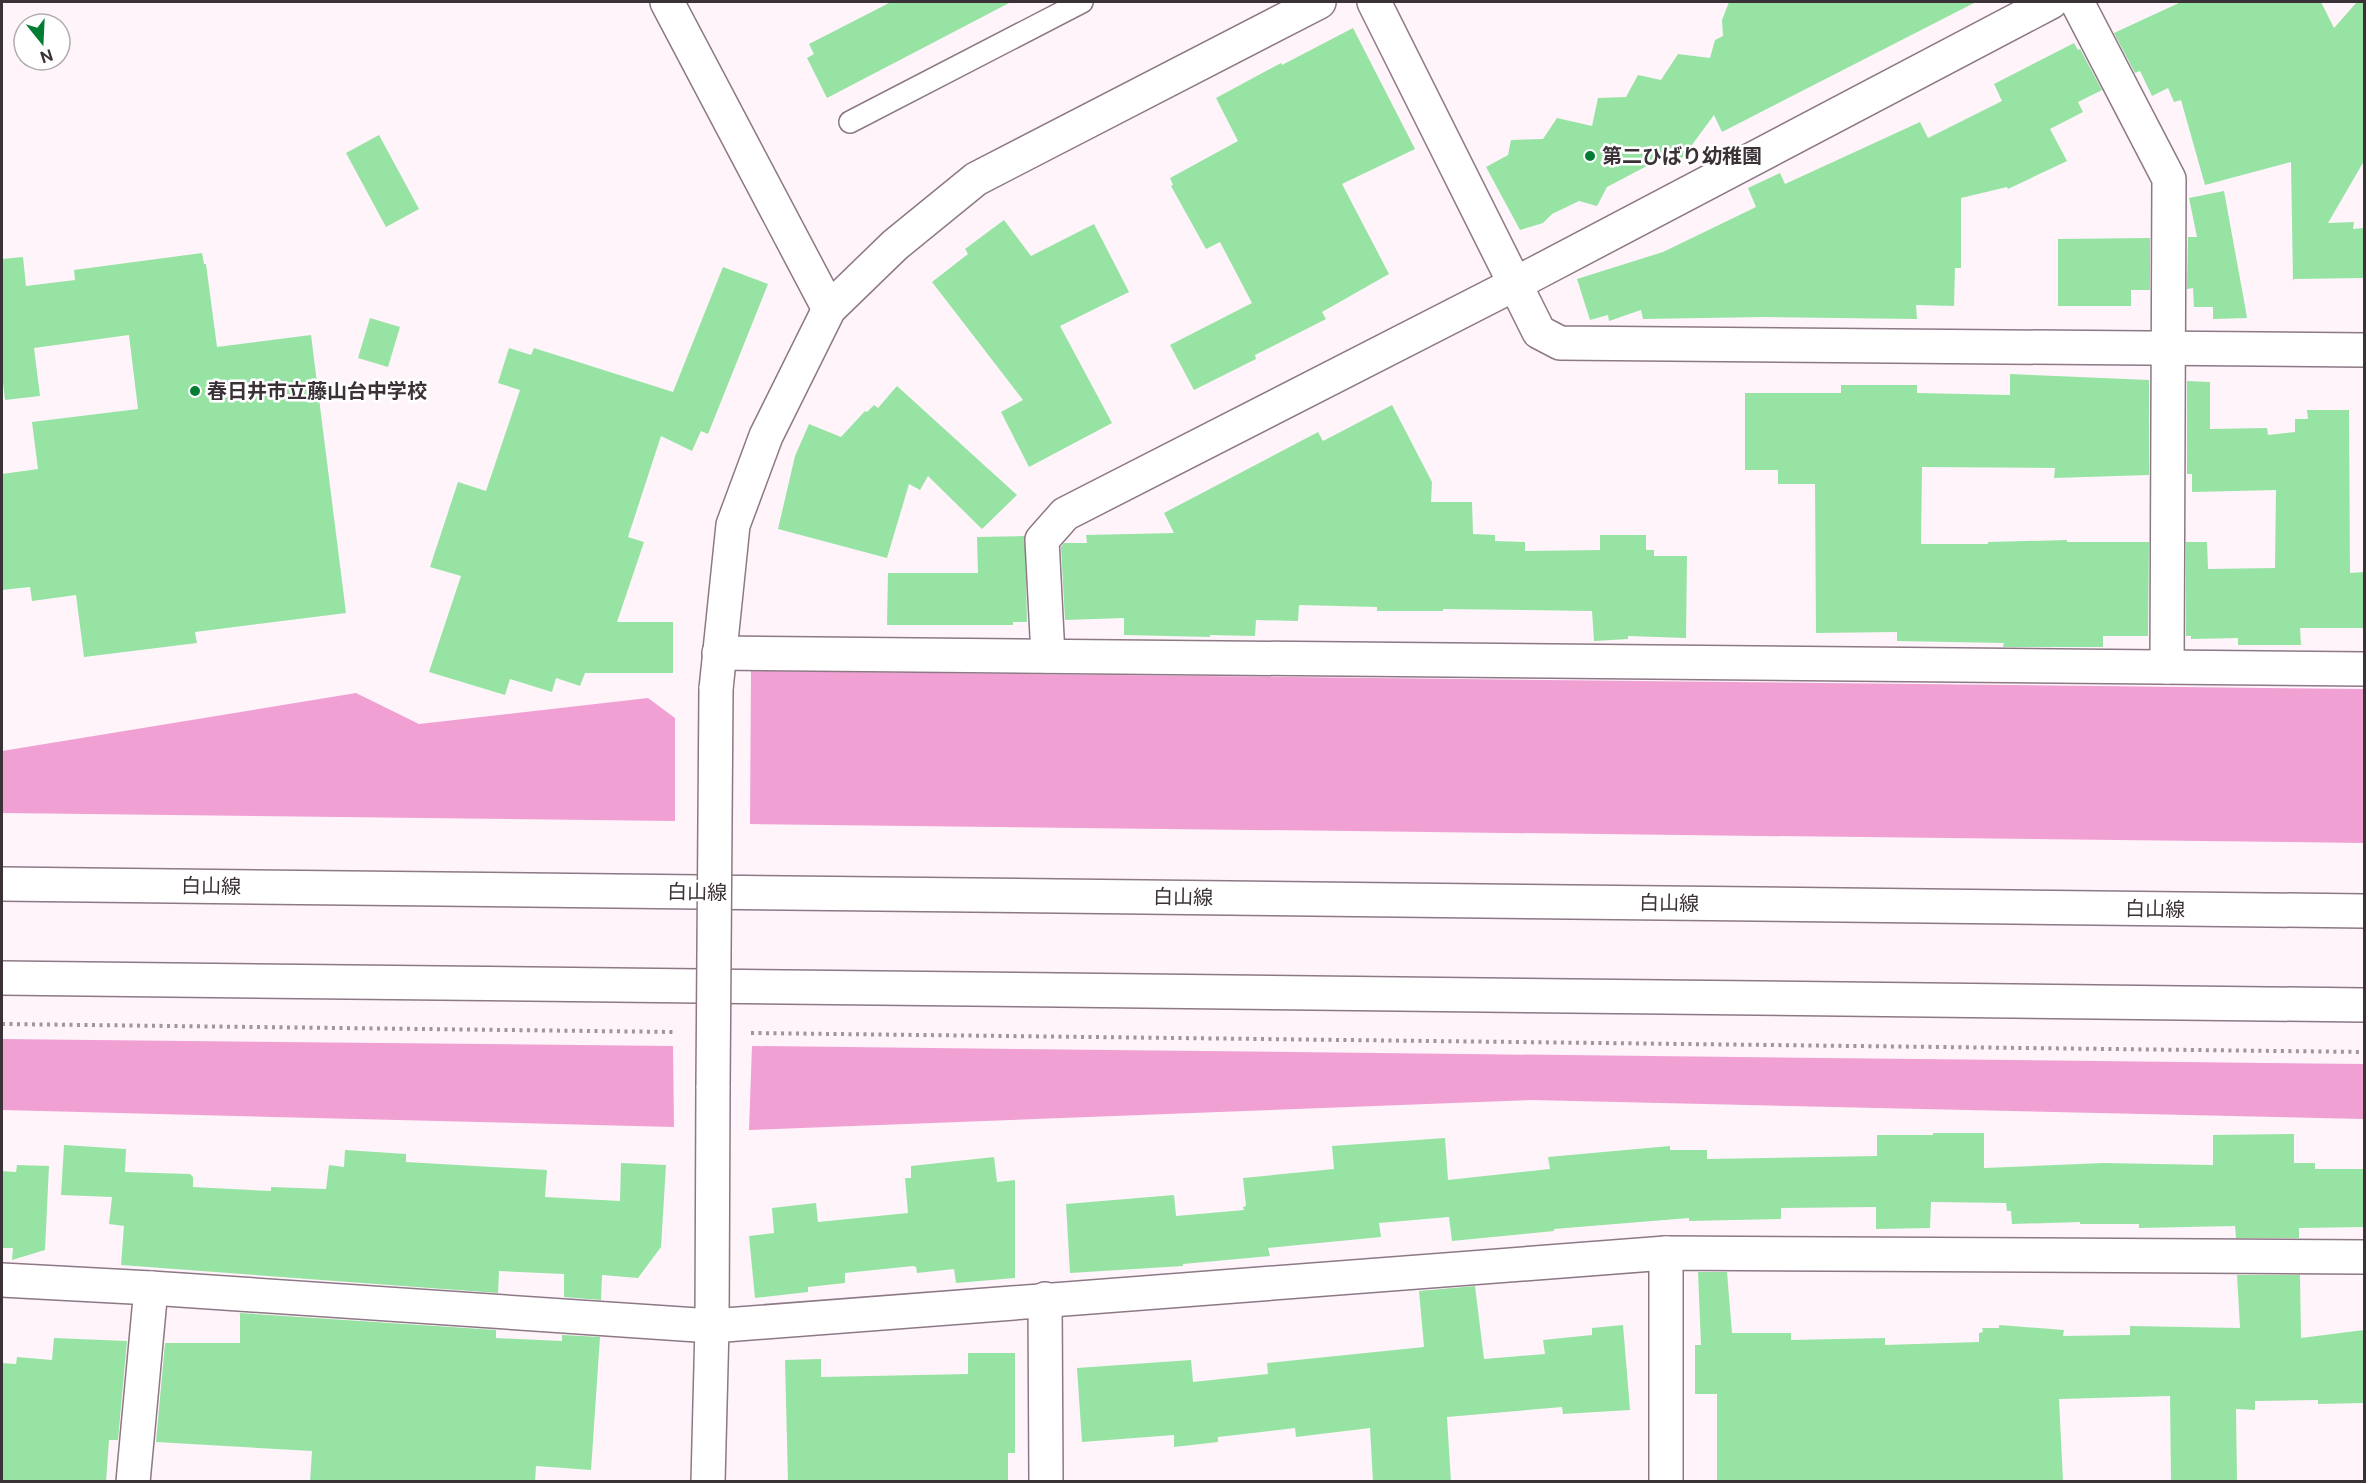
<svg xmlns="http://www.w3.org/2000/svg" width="2366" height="1483" viewBox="0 0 2366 1483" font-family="'Public Sans','Noto Sans JP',sans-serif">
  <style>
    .forest { fill: #f1a0d4 }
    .building { fill: #97e3a4 }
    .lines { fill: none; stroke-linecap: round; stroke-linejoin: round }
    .lane-casing { stroke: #8d7885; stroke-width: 24 }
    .street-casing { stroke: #8d7885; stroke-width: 36 }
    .secondary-casing { stroke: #8d7885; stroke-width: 36 }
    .path { stroke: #9f959b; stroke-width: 4; stroke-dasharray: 3 4.5; stroke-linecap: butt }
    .lane { stroke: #fff; stroke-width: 21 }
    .street { stroke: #fff; stroke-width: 33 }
    .secondary { stroke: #fff; stroke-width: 33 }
    .secondary-bridge-casing { stroke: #8d7885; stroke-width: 36; stroke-linecap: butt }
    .secondary-bridge { stroke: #fff; stroke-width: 33 }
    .poi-dot { fill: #037d34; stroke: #fff; stroke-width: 2 }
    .labels { text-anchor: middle; stroke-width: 5; stroke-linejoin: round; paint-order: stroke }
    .poi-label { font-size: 20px; font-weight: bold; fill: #3b3238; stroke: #fff; text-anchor: start }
    .street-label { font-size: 20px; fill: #3b3238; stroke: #fff }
  </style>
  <rect width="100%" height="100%" fill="#fef4fa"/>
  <g class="forest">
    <path d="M751 671 2364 689V843L750 824Z"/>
    <path d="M356 693 419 724 648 698 675 718V821L2 813V751Z"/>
    <path d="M2 1039 673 1046 674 1127 2 1110Z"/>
    <path d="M752 1046 2364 1064V1119L1531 1100 749 1130Z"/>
  </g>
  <g class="building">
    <path d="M891 2H1011L827 98 807 58 814 54 809 44Z"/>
    <path d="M1729 2H1976L1722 132 1714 115 1683 157 1673 161 1662 158 1607 187 1597 206 1579 201 1552 214 1543 223 1520 230 1486 167 1508 155 1511 140 1543 139 1557 118 1592 126 1598 98 1626 97 1638 75 1661 80 1678 54 1710 58 1715 40 1723 36 1722 20Z"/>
    <path d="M2181 2H2321L2334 28 2357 2H2364V161L2328 223 2354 222 2353 229 2364 228V278L2294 279 2293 281 2291 162 2205 185 2181 100 2174 102 2168 88 2152 96 2140 71 2135 73 2114 33Z"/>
    <path d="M1353 28 1415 149 1342 184 1389 274 1322 312 1326 319 1255 355 1256 359 1194 390 1170 345 1252 303 1220 242 1206 249 1171 186 1173 185 1170 178 1238 141 1216 98 1281 63 1282 65Z"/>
    <path d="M2074 43 2078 50 2080 49 2102 90 2078 102 2083 112 2050 129 2067 161 2008 189 2007 187 1961 198V268H1955L1954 306 1916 305 1917 319 1763 317 1643 319 1641 310 1609 321 1608 315 1590 320 1577 279 1663 252 1756 207 1748 188 1780 173 1785 184 1920 122 1928 138 2002 101 1994 84Z"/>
    <path d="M379 135 419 209 386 227 346 153Z"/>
    <path d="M2224 191 2245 306 2247 318 2213 319V307H2194L2193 288 2187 289 2188 237H2197L2189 198Z"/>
    <path d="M1004 220 1031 256 1094 224 1129 292 1060 326 1112 423 1029 467 1001 412 1023 400 932 282 968 254 965 249Z"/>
    <path d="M2150 238V290H2131V306H2058V239Z"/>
    <path d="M202 253 204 264H206L217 347 311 335 346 613 195 632 197 643 84 657 76 595 32 601 30 587 2 590V474L38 469 32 422 138 409 129 335 34 348 40 396 5 400 2 374V259L23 257 26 286 75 280 74 270Z"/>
    <path d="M723 267 768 284 708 434 701 431 692 451 661 436 628 537 644 542 617 622H673V673H585L580 686 556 678 552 692 510 679 505 695 429 672 461 576 430 567 458 482 486 491 520 390 498 383 509 348 531 355 534 348 673 392Z"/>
    <path d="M370 318 400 327 388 367 358 358Z"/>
    <path d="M2010 374 2149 380V475L2054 478 2055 468 1922 467 1921 544H1988V542L2067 540V542H2149L2148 636H2103V647H2003L2004 643 1897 641V632L1816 633 1815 484H1778V470H1745V393H1841V385H1917V393L2010 395Z"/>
    <path d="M2187 381 2210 382V429L2267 428 2268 435 2295 432V419H2308L2307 410H2349L2350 573 2364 572V628H2300L2301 645H2238V638L2191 639V636H2186V542H2207L2208 569 2275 568 2276 490 2192 492V474H2187Z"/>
    <path d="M897 386 1017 495 982 529 928 476 920 490 909 484 887 558 778 529 795 456 809 424 841 437 865 411 867 412 874 405 878 408Z"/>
    <path d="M1392 405 1432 482 1431 502H1472L1473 534 1495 535V541L1525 542V551L1600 550V535H1646V550H1654V556H1687L1686 638 1628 636V639L1594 641 1592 611 1443 609V611H1377V607L1299 605 1298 621 1256 620 1255 636 1210 635V637L1124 635V618L1065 620 1061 547 1064 543H1087L1086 535 1174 533 1164 513 1318 432 1323 441Z"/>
    <path d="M1025 536 1027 622H1013V625H887L888 573H978L977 537Z"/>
    <path d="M1933 1133H1984V1168L2103 1163 2213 1165V1135L2294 1134V1163H2315V1169H2364V1227L2299 1228V1238H2236L2235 1226 2139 1228V1224H2080V1222L2012 1224 2011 1211H2007L2006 1203 1931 1202 1930 1228 1876 1229V1207L1781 1208V1219L1689 1221V1218L1554 1229V1231L1452 1241 1449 1217 1379 1223 1381 1237 1268 1248 1270 1256 1183 1264V1266L1070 1273 1066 1204 1174 1195 1176 1216 1244 1210 1243 1207 1246 1206 1243 1178 1334 1169 1332 1146 1445 1138 1448 1180 1550 1169 1548 1157 1670 1146V1150H1707V1159L1877 1156V1135H1933Z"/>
    <path d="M64 1145 126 1149 125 1172 190 1174 193 1177V1187L271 1191V1187L326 1189 329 1165 344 1167 345 1150 406 1154V1162L547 1170 545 1197 620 1201 621 1163 666 1165 661 1247 638 1278 602 1275 601 1300 564 1297V1274L499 1271 498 1293 121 1265 124 1226 109 1224 112 1197 61 1195Z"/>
    <path d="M994 1157 997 1182 1015 1180V1278L956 1283 954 1269 917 1273 916 1267 913 1266 845 1273V1283L808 1287V1292L755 1298 749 1236 774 1233 772 1208 816 1203 818 1222 908 1213 905 1178H911V1166Z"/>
    <path d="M17 1165 49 1166 45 1250 12 1260 13 1248H2V1171L16 1172Z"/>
    <path d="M1698 1272H1727L1732 1333H1791V1340L1885 1338V1345L1979 1342V1333L1983 1332 1982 1328H1999V1325L2064 1330 2063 1336 2130 1335V1326L2240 1328 2237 1275H2300L2301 1338 2364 1330V1403L2318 1404V1400L2255 1401V1410L2236 1409 2237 1482H2171L2170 1396 2059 1399 2063 1482H1717V1394H1695V1345H1701Z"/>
    <path d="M1475 1286 1484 1359 1545 1354 1543 1340 1592 1335V1328L1623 1325 1630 1410 1563 1414 1562 1407 1447 1417 1451 1482H1373L1370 1428 1296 1437 1295 1428 1218 1437V1442L1174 1447V1435L1082 1442 1077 1368 1191 1360 1193 1382 1268 1374 1267 1363 1424 1347 1419 1291Z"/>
    <path d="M240 1313 496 1330V1338L562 1341V1335L600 1337 591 1470 536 1466 535 1482H310L312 1451 156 1442 165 1343H240Z"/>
    <path d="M54 1338 127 1341 118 1440H109L106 1482H2V1363L16 1364 17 1357 52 1360Z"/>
    <path d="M968 1353H1015V1453H1008V1482H788L785 1360 821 1359V1377L968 1374Z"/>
  </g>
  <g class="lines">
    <g class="lane-casing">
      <path id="lane" d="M850 122 1082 2"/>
    </g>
    <g class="street-casing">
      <g id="street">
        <path d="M667 2 829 309"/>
        <path d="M1374 2 1539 332 1560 343 2364 350"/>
        <path d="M2077 2 2169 179 2167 667"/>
        <path d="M719 653 2364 669"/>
        <path d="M1048 656 1042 540 1065 514 1515 284 2051 2"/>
        <path d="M1666 1253V1482"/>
        <path d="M2 1280 151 1288 712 1326 1666 1253 2364 1257"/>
        <path d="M1045 1299 1046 1482"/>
        <path d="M133 1482 151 1288"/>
      </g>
    </g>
    <g class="secondary-casing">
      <g id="secondary">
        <path d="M716 689 733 525 766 436 829 309 895 245 976 179 1319 2"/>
        <path d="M2 884 2364 911"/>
        <path d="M2 978 2364 1005"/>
        <path d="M708 1482 712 1326 713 1086"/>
      </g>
    </g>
    <g class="path">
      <path d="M2 1024 675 1032"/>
      <path d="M751 1033 2364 1052"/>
    </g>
    <use href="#lane" class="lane"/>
    <use href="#street" class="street"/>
    <use href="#secondary" class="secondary"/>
    <g class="secondary-bridge-casing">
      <path id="secondary-bridge" d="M713 1086 716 689"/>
    </g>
    <use href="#secondary-bridge" class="secondary-bridge"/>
  </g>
  <g class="poi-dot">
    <circle cx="1590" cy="156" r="6"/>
    <circle cx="195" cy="391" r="6"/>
  </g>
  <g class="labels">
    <g class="poi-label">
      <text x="1602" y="163">第二ひばり幼稚園</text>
      <text x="207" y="398">春日井市立藤山台中学校</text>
    </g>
    <g class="street-label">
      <text transform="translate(211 886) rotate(1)" y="7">白山線</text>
      <text transform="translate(697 892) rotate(1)" y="7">白山線</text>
      <text transform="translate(1183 897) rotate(1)" y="7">白山線</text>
      <text transform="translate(1669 903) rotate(1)" y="7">白山線</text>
      <text transform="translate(2155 909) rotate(1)" y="7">白山線</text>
    </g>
  </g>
  <rect width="2366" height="1483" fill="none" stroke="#3b3238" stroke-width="6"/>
  <g transform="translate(42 42) rotate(162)"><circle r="28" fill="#ffffff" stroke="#b1adaf" stroke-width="1.5"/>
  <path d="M0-4.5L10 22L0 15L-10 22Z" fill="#037d34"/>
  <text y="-9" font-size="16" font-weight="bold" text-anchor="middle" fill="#3b3238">N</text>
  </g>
</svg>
